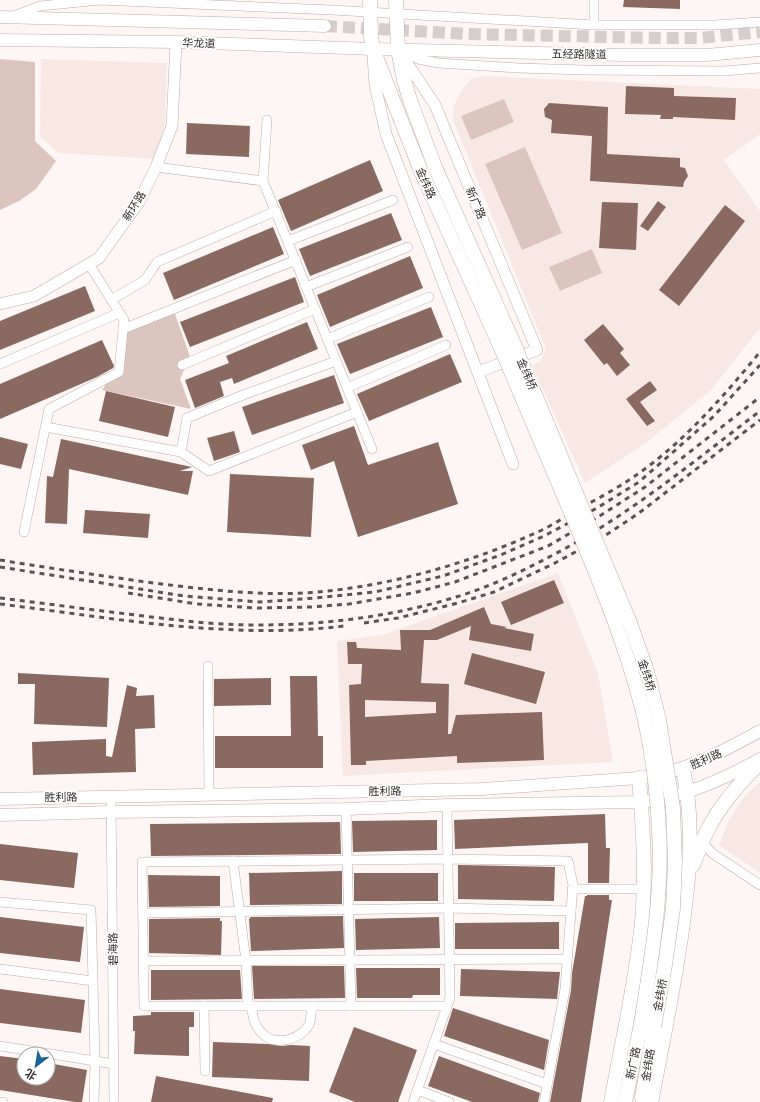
<svg xmlns="http://www.w3.org/2000/svg" width="760" height="1102" viewBox="0 0 760 1102" font-family="Lora,'Noto Sans SC',serif">
  <style>
    .built { fill: #f8e8e4 }
    .green { fill: #ddc5bf }
    .building { fill: #8a6960; fill-rule: evenodd }
    .lines { fill: none; stroke-linecap: round; stroke-linejoin: round }
    .secondary-tunnel { stroke: #d6cecc; stroke-width: 12; stroke-dasharray: 12 6; stroke-linecap: butt }
    .minor-casing { stroke: #bdada8; stroke-width: 10 }
    .tertiary-casing { stroke: #bdada8; stroke-width: 12 }
    .secondary-casing { stroke: #bdada8; stroke-width: 13 }
    .primary-casing { stroke: #bdada8; stroke-width: 15 }
    .minor { stroke: #fff; stroke-width: 9 }
    .tertiary { stroke: #fff; stroke-width: 11 }
    .secondary { stroke: #fff; stroke-width: 12 }
    .primary { stroke: #fff; stroke-width: 14 }
    .rail { stroke: #5b5452; stroke-width: 3; stroke-dasharray: 5 5; stroke-linecap: butt }
    .primary-bridge-casing { stroke: #bdada8; stroke-width: 15; stroke-linecap: butt }
    .primary-bridge { stroke: #fff; stroke-width: 14 }
    .labels { text-anchor: middle; stroke-width: 4; stroke-linejoin: round; paint-order: stroke }
    .street-label { font-size: 11px; fill: #342d2b; stroke: #fff }
  </style>
  <rect width="100%" height="100%" fill="#fef6f4"/>
  <g class="built">
    <path d="M41 59 167 63 165 125 155 159 59 153 40 137Z"/>
    <path d="M484 76 760 89V134L724 160 760 211V328L711 390 646 443 585 483 532 365 540 361 546 349 453 120V107L461 91 471 79Z"/>
    <path d="M558 573 598 674 613 762 343 776 337 641 382 635Z"/>
    <path d="M760 782V873L719 845 729 820 743 798Z"/>
  </g>
  <g class="green">
    <path d="M0 59 35 62V141L56 161 36 189 19 201 0 210Z"/>
    <path d="M504 99 514 122 471 140 461 116Z"/>
    <path d="M525 147 562 233 522 250 485 164Z"/>
    <path d="M592 249 602 273 560 291 549 267Z"/>
    <path d="M174 311 190 357 180 379 191 409 102 390 120 365 125 330Z"/>
  </g>
  <g class="building">
    <path d="M624 0H680V9L623 7Z"/>
    <path d="M626 86 674 88V96L736 98 735 120 673 117V119H660L661 115 625 114Z"/>
    <path d="M549 103 608 107 607 154 680 158V167L685 168 688 176 684 182 683 187 590 181 592 136 551 133 552 120 545 117 544 109Z"/>
    <path d="M187 123 250 126 249 157 186 154Z"/>
    <path d="M370 160 383 191 291 231 278 200Z"/>
    <path d="M658 201 666 207 648 231 640 226Z"/>
    <path d="M602 202 638 203 636 250 599 248Z"/>
    <path d="M725 205 745 221 679 306 659 290Z"/>
    <path d="M391 213 402 240 310 276 299 249Z"/>
    <path d="M273 227 284 254 174 300 163 273Z"/>
    <path d="M410 256 423 288 330 327 317 295Z"/>
    <path d="M295 277 304 302 190 347 180 322Z"/>
    <path d="M85 286 95 311 0 350V321Z"/>
    <path d="M431 307 443 337 350 374 337 344Z"/>
    <path d="M307 322 318 349 234 384 232 378 220 382 224 396 195 408 185 380 229 363 226 356Z"/>
    <path d="M603 324 624 349 620 353 630 365 617 376 607 363 604 365 584 340Z"/>
    <path d="M102 340 114 366 113 368 97 377 0 419V384Z"/>
    <path d="M450 354 462 382 369 421 357 394Z"/>
    <path d="M334 375 344 403 252 435 242 407Z"/>
    <path d="M650 381 657 390 640 402 655 421 647 426 626 399Z"/>
    <path d="M106 391 175 407 168 437 99 421Z"/>
    <path d="M354 426 368 465 438 442 458 504 358 537 334 461 311 470 302 445Z"/>
    <path d="M234 431 240 452 214 461 207 438Z"/>
    <path d="M0 437 28 444 21 469 0 464Z"/>
    <path d="M61 439 192 467 180 471H193L188 495 69 469 67 524 45 523 47 476 53 477Z"/>
    <path d="M230 474 314 478 311 537 227 532Z"/>
    <path d="M85 510 150 514 148 538 83 533Z"/>
    <path d="M554 580 564 603 511 625 501 602Z"/>
    <path d="M484 607 491 624 507 627 504 628 534 634 531 651 469 640 471 626 437 640H424L421 683 449 684 448 734H451L456 715 542 712 544 760 457 763V756L366 761V765H351L349 685 361 684 362 664H348L347 642H356L357 648 401 650 400 630H430ZM365 700 436 702V713L365 717Z"/>
    <path d="M472 653 545 672 536 704 464 684Z"/>
    <path d="M18 673 109 678 107 727 34 724 35 684H18Z"/>
    <path d="M290 676H317L318 736H323V768H215V736H291Z"/>
    <path d="M271 678V705L214 706V679Z"/>
    <path d="M127 685 137 688 136 696 154 695 155 728 135 729 136 772 33 775 32 742 106 739V756L112 757Z"/>
    <path d="M605 814 606 848H610L609 883H588V843L455 849 454 820Z"/>
    <path d="M437 820V850L353 852 352 821Z"/>
    <path d="M340 822 341 854 151 856 150 824Z"/>
    <path d="M0 844 78 853 74 888 0 880Z"/>
    <path d="M458 865 555 867 554 901 458 899Z"/>
    <path d="M342 871V904L250 905 249 873Z"/>
    <rect x="354" y="873" width="84" height="28"/>
    <path d="M148 875 220 876V906L149 907Z"/>
    <path d="M587 895H609V900H612L581 1102H550L571 990 572 973 585 896H587Z"/>
    <path d="M343 916 344 948 251 951 249 919 251 917Z"/>
    <path d="M0 917 84 927 80 962 0 953Z"/>
    <path d="M439 917 440 948 356 950 355 919Z"/>
    <path d="M220 918V921H222L221 955 149 953V919Z"/>
    <path d="M559 922V949H455V923Z"/>
    <path d="M252 966H344L345 998 254 999Z"/>
    <path d="M356 968H440V995H413L412 998H357Z"/>
    <path d="M461 969 560 972 557 999 460 996Z"/>
    <path d="M151 970H240L242 999 151 1000Z"/>
    <path d="M0 989 85 1000 81 1033 0 1023Z"/>
    <path d="M453 1008 549 1040 544 1070 444 1036Z"/>
    <path d="M151 1012H194V1027H189V1056L134 1054 135 1031H133V1016L151 1015Z"/>
    <path d="M354 1027 417 1050 398 1102H355L329 1092Z"/>
    <path d="M213 1042 268 1044 282 1046 291 1045 310 1046 309 1081 212 1077Z"/>
    <path d="M0 1056 24 1059V1078H48V1063L87 1070 82 1102H75L0 1090Z"/>
    <path d="M439 1056 540 1093 538 1102H472L428 1086Z"/>
    <path d="M156 1076 273 1098 272 1102H151Z"/>
  </g>
  <g class="lines">
    <path class="secondary-tunnel" d="M325 26 468 34 658 38H699L760 32"/>
    <g class="minor-casing">
      <g id="minor">
        <path d="M594 0V25"/>
        <path d="M14 16 40 6 100 0 332 10 594 25H715L760 22"/>
        <path d="M402 51 418 59 438 63 519 68 584 70 724 71 760 68"/>
        <path d="M156 167 263 181 372 449"/>
        <path d="M263 181 267 120"/>
        <path d="M288 241 393 200"/>
        <path d="M306 287 408 247"/>
        <path d="M111 300 145 280 157 262 276 211"/>
        <path d="M123 329 296 260"/>
        <path d="M327 339 429 297"/>
        <path d="M0 364 119 313"/>
        <path d="M182 365 315 309"/>
        <path d="M347 388 446 345"/>
        <path d="M46 427 181 452 209 471 357 412"/>
        <path d="M181 452 187 418 243 395 336 361"/>
        <path d="M24 532 49 409 119 372 124 320 89 264"/>
        <path d="M208 666 209 795"/>
        <path d="M111 797 114 1102"/>
        <path d="M346 809 351 1006"/>
        <path d="M699 839 712 853 760 885"/>
        <path d="M233 861 246 961 248 1006"/>
        <path d="M572 889H644"/>
        <path d="M0 902 91 910 93 981"/>
        <path d="M143 913 449 908 571 911"/>
        <path d="M143 961 567 959"/>
        <path d="M0 969 93 981 95 1061 94 1102"/>
        <path d="M204 1006 205 1071"/>
        <path d="M252 1006C252 1017 255 1027 263 1034 276 1047 304 1039 310 1022 311 1017 311 1011 312 1006"/>
        <path d="M447 1006H144L142 862 448 859 568 861 573 885 565 989 544 1102"/>
        <path d="M434 1044 547 1084"/>
        <path d="M0 1046 114 1064"/>
        <path d="M418 1090 449 1102"/>
        <path d="M0 1102H3"/>
        <path d="M413 1102 450 998 447 805"/>
      </g>
    </g>
    <g class="tertiary-casing">
      <g id="tertiary">
        <path d="M399 51 435 105 537 350 478 372"/>
        <path d="M373 56 375 85 386 134 513 464"/>
        <path d="M0 304 34 296 99 258 139 202 156 167 172 126 176 42"/>
      </g>
    </g>
    <g class="secondary-casing">
      <g id="secondary">
        <path d="M0 17 325 26"/>
        <path d="M0 40 176 42 373 49 623 55H707L760 50"/>
        <path d="M0 799 482 789 639 778C685 772 720 753 760 731"/>
        <path d="M0 815 111 812 346 809 447 805 641 802C684 797 722 780 760 759"/>
      </g>
    </g>
    <g class="primary-casing">
      <g id="primary">
        <path d="M370 0 371 36 373 49 421 171 501 348"/>
        <path d="M396 0 398 50 404 80 410 100 435 167 514 344"/>
        <path d="M693 865C698 852 703 839 709 827 722 803 740 782 760 763"/>
        <path d="M642 1098 654 1027"/>
        <path d="M611 1102C622 1042 636 982 642 922 646 874 643 826 639 778"/>
        <path d="M625 1102 641 1024"/>
        <path d="M651 1102C663 1042 675 983 683 923 690 870 694 821 683 769"/>
      </g>
    </g>
    <use href="#minor" class="minor"/>
    <use href="#tertiary" class="tertiary"/>
    <use href="#secondary" class="secondary"/>
    <use href="#primary" class="primary"/>
    <g class="rail">
      <path d="M0 560C48 568 97 575 146 582 202 589 261 597 318 592 394 585 470 563 540 531 555 524 569 514 584 506 601 497 619 487 635 476 683 443 723 397 760 352"/>
      <path d="M0 567 184 596 260 602 316 598 375 592 443 576 503 554 544 536 597 508 639 482 714 416 760 365"/>
      <path d="M128 593 197 604 256 608 311 607 349 604 413 593 455 582 548 546 598 517 645 487 760 397"/>
      <path d="M0 598C65 606 131 615 196 622 281 630 375 622 456 597 489 587 521 572 551 556 627 517 693 462 760 411"/>
      <path d="M0 604C114 618 229 640 344 626"/>
      <path d="M364 623 398 618 458 603 494 592 553 564 603 537 639 513 760 420"/>
    </g>
    <g class="primary-bridge-casing">
      <g id="primary-bridge">
        <path d="M514 344 630 623 647 671 659 720 673 808 675 862 673 909 665 965 654 1027"/>
        <path d="M501 348C527 410 554 472 580 534 602 588 624 641 639 697 651 740 657 786 659 830 663 896 651 960 641 1024"/>
      </g>
    </g>
    <use href="#primary-bridge" class="primary-bridge"/>
  </g>
  <g class="labels">
    <g class="street-label">
      <text transform="translate(199 43) rotate(2)" y="4">华龙道</text>
      <text transform="translate(579 54) rotate(1)" y="4">五经路隧道</text>
      <text transform="translate(426 183) rotate(66)" y="4">金纬路</text>
      <text transform="translate(476 203) rotate(67)" y="4">新广路</text>
      <text transform="translate(134 206) rotate(-58)" y="4">新环路</text>
      <text transform="translate(527 374) rotate(67)" y="4">金纬桥</text>
      <text transform="translate(647 675) rotate(73)" y="4">金纬桥</text>
      <text transform="translate(706 759) rotate(-24)" y="4">胜利路</text>
      <text transform="translate(385 791) rotate(-1)" y="4">胜利路</text>
      <text transform="translate(61 797) rotate(-1)" y="4">胜利路</text>
      <text transform="translate(113 949) rotate(-91)" y="4">碧海路</text>
      <text transform="translate(660 995) rotate(-80)" y="4">金纬桥</text>
      <text transform="translate(633 1063) rotate(-78)" y="4">新广路</text>
      <text transform="translate(648 1065) rotate(-81)" y="4">金纬路</text>
    </g>
  </g>
  <g transform="translate(36 1066) rotate(211)"><circle r="19" fill="#ffffff" stroke="#aeabaa"/>
  <path d="M0-3L7 15L0 10L-7 15Z" fill="#1b6498"/>
  <text y="-6" font-size="11" font-weight="bold" text-anchor="middle" fill="#342d2b">北</text>
  </g>
</svg>
